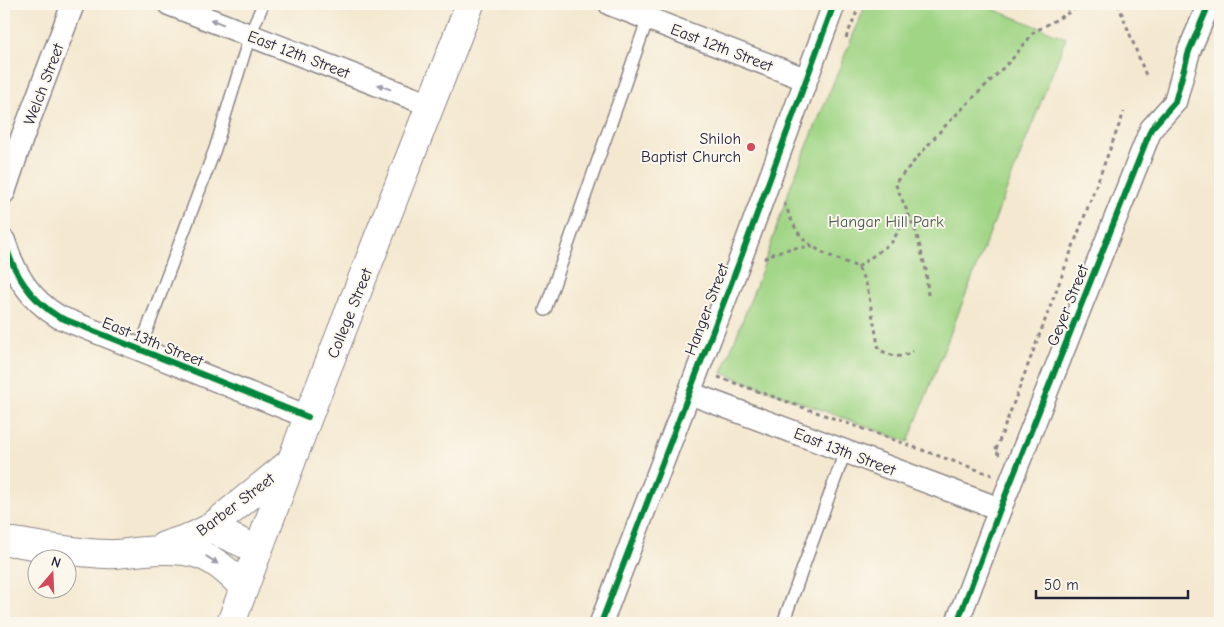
<svg xmlns="http://www.w3.org/2000/svg" width="1224" height="627" viewBox="0 0 1224 627" font-family="'Comic Neue',sans-serif">
  <style>
    .green { fill: #a1d586; stroke: #627c60 }
    .lines { fill: none; stroke-linecap: round; stroke-linejoin: round }
    .service-casing { stroke: #8b8586; stroke-width: 14 }
    .minor-casing { stroke: #8b8586; stroke-width: 25 }
    .secondary-casing { stroke: #8b8586; stroke-width: 30 }
    .path { stroke: #8b8586; stroke-width: 3; stroke-dasharray: 4 4; stroke-linecap: butt }
    .service { stroke: #fff; stroke-width: 11 }
    .minor { stroke: #fff; stroke-width: 22 }
    .secondary { stroke: #fff; stroke-width: 28 }
    .cycleway-casing { stroke: #fbf7ec; stroke-width: 9 }
    .cycleway { stroke: #00873e; stroke-width: 6 }
    .oneway { fill: #9c9ca7 }
    .poi-dot { fill: #d1495b; stroke: #fbf7ec; stroke-width: 2 }
    .labels { text-anchor: middle; stroke-width: 4; stroke-linejoin: round; paint-order: stroke }
    .street-label { font-size: 16px; fill: #22223b; stroke: #fbf7ec }
    .poi-label { font-size: 16px; fill: #22223b; stroke: #fbf7ec; text-anchor: end }
    .park-label { font-size: 16px; fill: #485852; stroke: #fbf7ec }
  </style>
  <rect width="100%" height="100%" fill="#fbf7ec"/>
  <filter id="ink" filterUnits="userSpaceOnUse"><feTurbulence type="fractalNoise" baseFrequency=".02" numOctaves="2"/><feDisplacementMap in="SourceGraphic" scale="10" xChannelSelector="R" yChannelSelector="G"/><feConvolveMatrix kernelMatrix="1 2 1 2 8 2 1 2 1" color-interpolation-filters="sRGB"/></filter>
  <filter id="wash" filterUnits="userSpaceOnUse"><feTurbulence type="fractalNoise" baseFrequency=".0096" numOctaves="4" result="noise"/><feDisplacementMap in="SourceGraphic" scale="20" xChannelSelector="R" yChannelSelector="G"/><feGaussianBlur stdDeviation="1.12" result="paint"/><feColorMatrix in="noise" values="0 0 0 0 0 0 0 0 0 0 0 0 0 0 0 0 0 1.4 0 .05"/><feComposite in="paint" operator="in"/></filter>
  <g filter="url(#wash)">
    <rect width="100%" height="100%" fill="#f4e8d0"/>
    <path class="green" d="M866 4H980L1066 38 908 442 722 373 762 270 791 185Z"/>
  </g>
  <g filter="url(#ink)">
    <g class="lines">
      <g class="service-casing">
        <g id="service">
          <path d="M545 310 653 4"/>
          <path d="M139 351 215 149 250 35 263 4"/>
          <path d="M783 623 845 452"/>
        </g>
      </g>
      <g class="minor-casing">
        <g id="minor">
          <path d="M169 4 430 105"/>
          <path d="M610 4 805 79"/>
          <path d="M4 192 22 138 73 4"/>
          <path d="M4 241C14 273 29 299 59 317L308 417"/>
          <path d="M689 393 1000 509"/>
          <path d="M601 623 740 260 834 4"/>
          <path d="M957 623 1000 509 1151 129 1175 102 1189 51 1209 4"/>
        </g>
      </g>
      <g class="secondary-casing">
        <g id="secondary">
          <path d="M210 528 258 550"/>
          <path d="M4 542H15C45 547 76 553 107 554 119 555 132 552 145 551 193 547 212 553 244 588"/>
          <path d="M164 546 194 536 210 528 291 462"/>
          <path d="M231 623 308 417 470 4"/>
        </g>
      </g>
      <g class="path">
        <path d="M1118 4 1147 78"/>
        <path d="M846 38 860 4"/>
        <path d="M784 203C789 213 793 226 800 235 814 252 838 259 858 267L867 286 879 350C894 356 899 360 913 351"/>
        <path d="M764 259C780 249 795 247 813 247"/>
        <path d="M858 267 892 242 908 214"/>
        <path d="M928 295 926 270 916 232 895 183 943 128 1012 59 1034 32 1084 4"/>
        <path d="M718 377 992 475"/>
        <path d="M1000 454 995 452 1124 112"/>
      </g>
      <use href="#service" class="service"/>
      <use href="#minor" class="minor"/>
      <use href="#secondary" class="secondary"/>
      <g class="cycleway-casing">
        <g id="cycleway">
          <path d="M4 241C14 273 29 299 59 317L308 417"/>
          <path d="M601 623 740 260 834 4"/>
          <path d="M957 623 1000 509 1151 129 1175 102 1189 51 1209 4"/>
        </g>
      </g>
      <use href="#cycleway" class="cycleway"/>
    </g>
    <defs><path id="oneway-solid" d="M-6-.8H1V-3.2L6.5 0L1 3.2V.8H-6Z" transform="scale(1.25)"/></defs>
    <g class="oneway">
      <use href="#oneway-solid" transform="translate(217 22) rotate(-159)"/>
      <use href="#oneway-solid" transform="translate(384 87) rotate(-159)"/>
      <use href="#oneway-solid" transform="translate(212 560) rotate(33)"/>
    </g>
  </g>
  <circle class="poi-dot" cx="751" cy="147" r="5"/>
  <g class="labels">
    <g class="street-label">
      <text transform="translate(722 47) rotate(21)" y="6">East 12th Street</text>
      <text transform="translate(299 54) rotate(21)" y="6">East 12th Street</text>
      <text transform="translate(43 84) rotate(-69)" y="6">Welch Street</text>
      <text transform="translate(1067 305) rotate(-68)" y="6">Geyer Street</text>
      <text transform="translate(706 309) rotate(-69)" y="6">Hanger Street</text>
      <text transform="translate(349 313) rotate(-68)" y="6">College Street</text>
      <text transform="translate(153 341) rotate(22)" y="6">East 13th Street</text>
      <text transform="translate(845 451) rotate(21)" y="6">East 13th Street</text>
      <text transform="translate(235 504) rotate(-37)" y="6">Barber Street</text>
    </g>
    <g class="poi-label">
      <text x="741" y="144">Shiloh<tspan x="741" dy="18">Baptist Church</tspan></text>
    </g>
    <g class="park-label">
      <text x="886" y="227">Hangar Hill Park</text>
    </g>
  </g>
  <rect width="1224" height="627" fill="none" stroke="#fbf7ec" stroke-width="20"/>
  <g transform="translate(52 574) rotate(19)"><circle r="24" fill="#fbf7ec" stroke="#a4a2a5"/>
  <path d="M0-4L9 19L0 12L-9 19Z" fill="#d1495b"/>
  <text y="-8" font-size="14" font-weight="bold" text-anchor="middle" fill="#22223b">N</text>
  </g>
  <path d="M1036 590v8h152v-8" fill="none" stroke="#22223b" stroke-width="2.5"/>
  <text x="1044" y="590" font-size="15" fill="#22223b" stroke="#fbf7ec" stroke-width="4" paint-order="stroke">50 m</text>
</svg>
